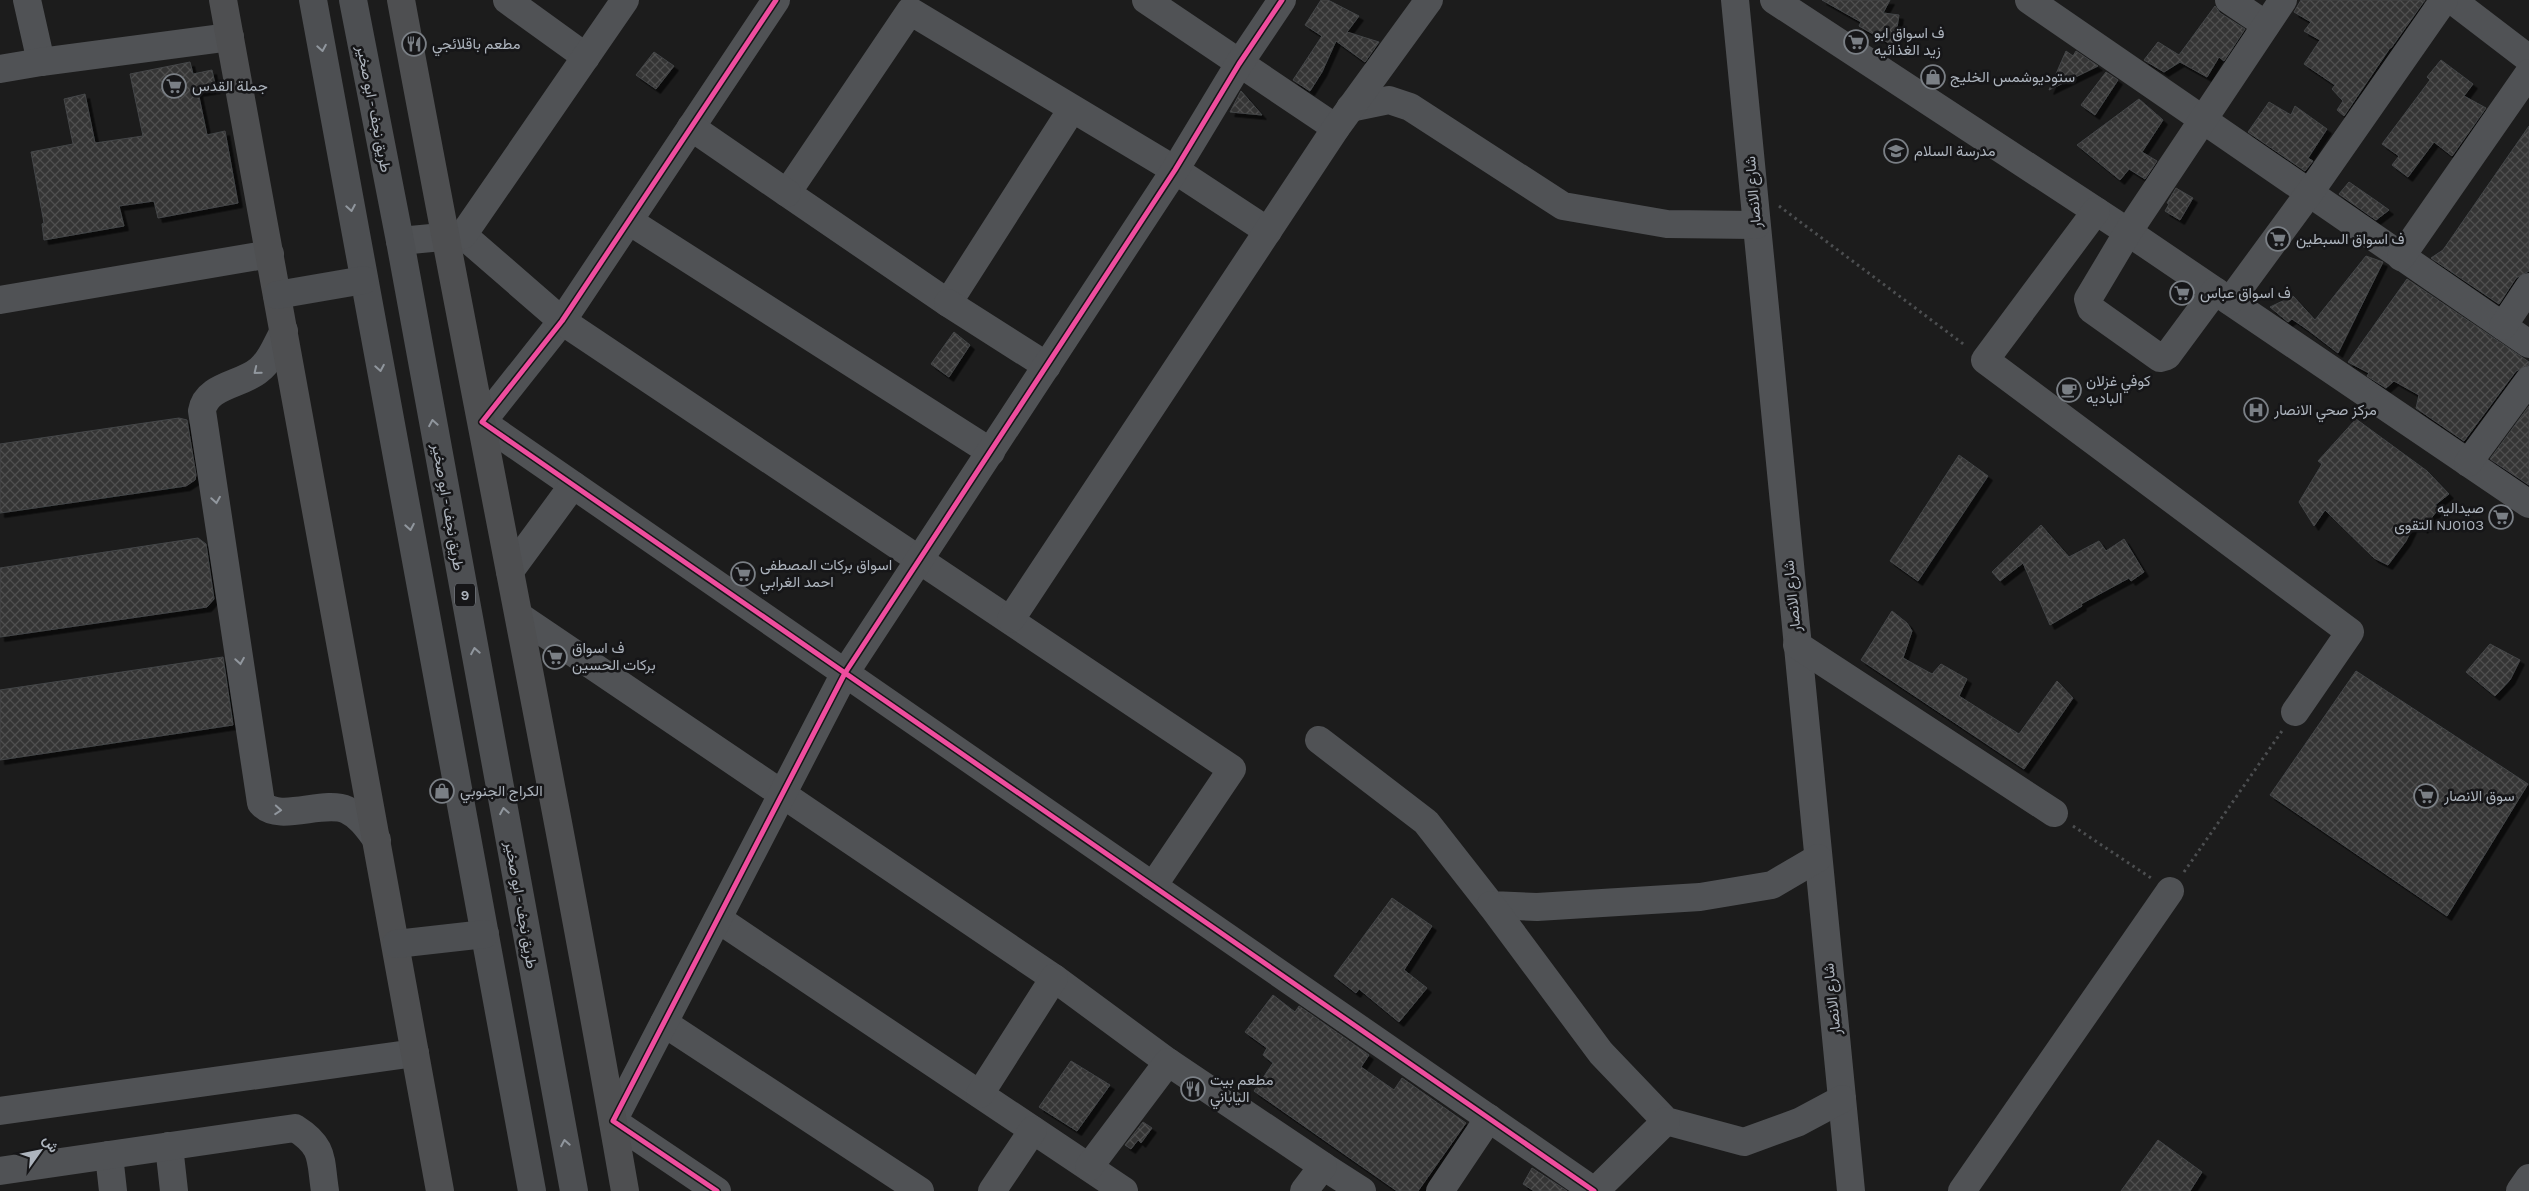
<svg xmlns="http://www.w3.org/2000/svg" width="2529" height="1191" viewBox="0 0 2529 1191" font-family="Karla,Vazirmatn,sans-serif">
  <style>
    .building { fill: url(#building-cross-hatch); stroke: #444648; filter: url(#shadow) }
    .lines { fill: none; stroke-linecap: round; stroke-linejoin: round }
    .path { stroke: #4c4e50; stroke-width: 3; stroke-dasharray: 2.5 4; stroke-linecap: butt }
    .minor { stroke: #505255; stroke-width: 28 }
    .major { stroke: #4e4f51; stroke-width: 28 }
    .highway { stroke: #4d4f52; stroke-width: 28 }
    .cycleway-casing { stroke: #161618; stroke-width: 8 }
    .cycleway { stroke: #ef4d9e; stroke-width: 5 }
    .oneway { stroke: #90969d }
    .oneway2 { stroke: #91979e }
    .labels { text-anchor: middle; stroke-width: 5; stroke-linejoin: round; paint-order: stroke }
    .shield { fill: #161618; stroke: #80858c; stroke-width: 1 }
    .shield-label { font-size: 14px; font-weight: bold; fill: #adb4bd }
    .poi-label { font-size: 15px; fill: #adb4bd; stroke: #161618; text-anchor: start }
    .street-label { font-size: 15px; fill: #adb4bd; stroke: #161618 }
  </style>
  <defs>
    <pattern id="building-cross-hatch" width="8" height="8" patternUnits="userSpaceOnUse" patternTransform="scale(1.25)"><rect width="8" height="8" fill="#343434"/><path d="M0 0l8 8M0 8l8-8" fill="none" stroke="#4f4f4f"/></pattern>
    <filter id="shadow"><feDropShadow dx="4.5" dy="4.5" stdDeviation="0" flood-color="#0009"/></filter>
  </defs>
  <rect width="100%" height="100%" fill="#1c1c1c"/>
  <g class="building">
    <path d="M1321 0H1328L1359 16 1347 32 1379 42 1365 62 1336 41 1322 72 1310 91 1293 80 1322 36 1305 25Z"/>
    <path d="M1822 0H1890L1883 13 1899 15 1894 46 1859 26 1861 22Z"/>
    <path d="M2301 0H2425L2391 48H2390L2344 116 2337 110 2343 101 2332 89 2335 85 2304 64 2320 40 2304 31 2311 22 2294 12Z"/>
    <path d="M2215 6 2220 13 2245 29 2224 61 2219 57 2207 77 2180 62 2164 72 2144 60 2158 42 2179 55Z"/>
    <path d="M2066 51 2073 56 2076 51 2098 66 2049 90Z"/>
    <path d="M654 52 674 66 656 89 636 75Z"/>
    <path d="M2441 60 2473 84 2464 96 2486 108 2452 156 2434 142 2408 177 2392 165 2399 156 2382 144 2430 80 2427 77Z"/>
    <path d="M190 62 193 74 212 70 216 89 198 92 207 135 225 131 238 203 158 218 154 201 119 206 124 226 44 240 42 224 44 223 31 152 73 144 64 99 85 94 95 143 143 136 130 74Z"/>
    <path d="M2106 72 2118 80 2095 115 2081 105Z"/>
    <path d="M1241 91 1262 115 1230 112Z"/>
    <path d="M2139 99 2163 120 2142 152 2157 161 2145 179 2129 169 2120 180 2077 145Z"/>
    <path d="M2269 102 2291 115 2295 106 2327 129 2308 158 2313 161 2305 171 2248 132Z"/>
    <path d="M2529 126V271L2516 278 2499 304 2431 258 2443 250Z"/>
    <path d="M2349 182 2378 202 2389 210 2376 220 2339 194Z"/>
    <path d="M2176 188 2193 198 2180 220 2165 211 2169 204 2167 203Z"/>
    <path d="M2366 256 2383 262 2338 353 2308 330 2292 319 2288 322 2270 307 2293 296 2315 320Z"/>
    <path d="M2407 279 2529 362V365L2516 371 2464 441 2416 408 2419 395 2394 381 2386 388 2367 376 2369 373 2348 362Z"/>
    <path d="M954 332 970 345 949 377 931 364Z"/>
    <path d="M2529 406V485L2490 459Z"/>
    <path d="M179 418 187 420 196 475 195 480 186 486 0 513V444Z"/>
    <path d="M2356 419 2427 471 2449 494 2435 505 2439 508 2423 529 2417 518 2406 541 2388 565 2374 558 2325 510 2314 526 2299 502 2322 464 2318 461Z"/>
    <path d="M1959 455 1988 476 1918 581 1890 561Z"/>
    <path d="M2041 525 2069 557 2099 541 2106 551 2124 539 2144 572 2131 581 2129 578 2081 604 2082 606 2050 625 2023 563 2000 581 1992 572Z"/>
    <path d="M198 538 206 544 214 599 207 607 0 637V568Z"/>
    <path d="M1892 611 1907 623 1912 631 1903 658 1932 674 1941 664 1967 679 1959 696 2019 734 2057 681 2073 698 2024 769 1861 660Z"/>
    <path d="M2490 644 2520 660 2510 680 2495 696 2466 672Z"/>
    <path d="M223 657 233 725 0 760V690Z"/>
    <path d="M2356 671 2528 784 2447 916 2270 795Z"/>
    <path d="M1392 898 1432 926 1404 970 1427 988 1399 1022 1359 989 1356 993 1334 976Z"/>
    <path d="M1273 995 1295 1012 1299 1006 1369 1055 1361 1067 1394 1090 1402 1078 1466 1123 1418 1191H1397L1254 1091 1273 1063 1263 1055 1267 1048 1245 1032Z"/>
    <path d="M1071 1061 1110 1085 1077 1131 1039 1107Z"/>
    <path d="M1143 1122 1152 1128 1141 1143 1138 1140 1131 1149 1125 1145Z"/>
    <path d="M2158 1140 2202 1172 2190 1191H2121Z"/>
    <path d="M1532 1168 1555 1183 1567 1191H1534L1523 1184Z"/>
  </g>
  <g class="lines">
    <g class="path">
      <path d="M1779 206 1966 346"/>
      <path d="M2073 826 2151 878"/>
      <path d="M2184 872 2282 731"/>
    </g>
    <g class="minor">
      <path d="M27 0 41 62"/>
      <path d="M507 0 586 57"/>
      <path d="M776 0 562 321 482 422 1594 1191"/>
      <path d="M1146 0 1336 128"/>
      <path d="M1735 0 1851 1191"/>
      <path d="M1774 0 2128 232 2529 504"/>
      <path d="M2029 0 2529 344"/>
      <path d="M2229 0 2266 25"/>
      <path d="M2452 0 2529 59"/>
      <path d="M0 69 41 62 230 37"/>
      <path d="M1350 108 1389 100 1410 107 1563 206 1667 224 1756 225"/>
      <path d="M1072 109 948 303 787 193 910 11 1175 170 1268 231"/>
      <path d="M691 127 787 193"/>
      <path d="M2096 211 1985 360 2350 632 2295 712"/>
      <path d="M629 221 991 452"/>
      <path d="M463 235 562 321 1232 769 1153 886"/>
      <path d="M400 241 463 235 625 0"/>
      <path d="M2401 257 2529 73"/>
      <path d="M2215 291 2167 356 2160 358 2091 309 2088 299 2128 232 2283 0"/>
      <path d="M0 300 270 254"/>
      <path d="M2230 301 2310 192 2444 0"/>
      <path d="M948 303 1047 366"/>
      <path d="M2503 326 2529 287"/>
      <path d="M284 331C276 344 272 360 259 370 242 385 206 385 202 411L261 803C279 824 323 799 347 810 360 816 368 828 377 840"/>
      <path d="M2468 463 2529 380"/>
      <path d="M510 571 573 485"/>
      <path d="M519 616 1054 978 1168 1062"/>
      <path d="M1011 619 1336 128 1429 0"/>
      <path d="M1797 645 2054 813"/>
      <path d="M1319 740 1426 822 1491 905 1537 907 1700 897 1772 885 1818 858"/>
      <path d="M1491 905 1601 1053 1666 1121 1744 1142 1799 1122 1842 1099"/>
      <path d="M718 919 1124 1191"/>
      <path d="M664 1023 920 1191"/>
      <path d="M980 1094 1054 978"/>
      <path d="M0 1111 415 1053"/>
      <path d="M169 1146 174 1191"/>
      <path d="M109 1155 113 1191"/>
      <path d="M1323 1166 1362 1191"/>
      <path d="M1089 1167 1168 1062 1323 1166 1304 1191"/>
      <path d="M0 1171 295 1128C325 1147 320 1159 325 1191"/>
      <path d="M717 1191 613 1121 845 673 1175 170 1239 64 1282 0"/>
      <path d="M992 1191 1033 1130"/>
      <path d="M1440 1191 1489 1118"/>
      <path d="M1595 1191 1666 1121"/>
      <path d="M1962 1191 2170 891"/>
      <path d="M2520 1191 2529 1178"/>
    </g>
    <g class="major">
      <path d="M223 0 440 1191"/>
      <path d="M401 0C474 397 556 793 625 1191"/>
    </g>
    <g class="highway">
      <path d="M313 0 532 1191"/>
      <path d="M353 0 400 241 574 1191"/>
      <path d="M277 295 364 280"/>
      <path d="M396 944 485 934"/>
    </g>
    <g class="cycleway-casing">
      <g id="cycleway">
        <path d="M776 0 562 321 482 422 1594 1191"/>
        <path d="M717 1191 613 1121 845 673 1175 170 1239 64 1282 0"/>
      </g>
    </g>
    <use href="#cycleway" class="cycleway"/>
  </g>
  <defs><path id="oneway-chevron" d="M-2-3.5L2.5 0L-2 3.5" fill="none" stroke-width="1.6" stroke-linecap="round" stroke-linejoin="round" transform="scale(1.25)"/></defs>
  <g class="oneway">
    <use href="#oneway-chevron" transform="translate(322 48) rotate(80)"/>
    <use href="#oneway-chevron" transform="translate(351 208) rotate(80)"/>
    <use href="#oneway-chevron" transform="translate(380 368) rotate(80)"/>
    <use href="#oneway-chevron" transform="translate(433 423) rotate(-100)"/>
    <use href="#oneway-chevron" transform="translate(410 527) rotate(80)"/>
    <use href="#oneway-chevron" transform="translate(475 651) rotate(-100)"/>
    <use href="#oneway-chevron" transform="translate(504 811) rotate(-100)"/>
    <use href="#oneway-chevron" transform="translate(565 1143) rotate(-100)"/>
  </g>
  <g class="oneway2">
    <use href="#oneway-chevron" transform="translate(257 371) rotate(141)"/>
    <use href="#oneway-chevron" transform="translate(216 500) rotate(81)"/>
    <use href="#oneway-chevron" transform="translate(240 661) rotate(81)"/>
    <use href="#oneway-chevron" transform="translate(278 810) rotate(4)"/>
  </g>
  <defs>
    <g id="supermarket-ring" transform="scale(1.25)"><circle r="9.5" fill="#161618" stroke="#7a7f85" stroke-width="1.5"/><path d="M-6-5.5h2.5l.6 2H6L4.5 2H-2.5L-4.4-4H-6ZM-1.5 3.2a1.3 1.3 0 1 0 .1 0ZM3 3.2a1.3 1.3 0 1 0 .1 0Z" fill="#7a7f85"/></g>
    <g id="restaurant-ring" transform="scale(1.25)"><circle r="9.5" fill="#161618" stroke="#7a7f85" stroke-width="1.5"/><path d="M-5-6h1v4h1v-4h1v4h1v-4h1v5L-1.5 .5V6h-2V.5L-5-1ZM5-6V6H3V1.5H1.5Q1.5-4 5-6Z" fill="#7a7f85"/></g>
    <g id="shop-ring" transform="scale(1.25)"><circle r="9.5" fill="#161618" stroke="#7a7f85" stroke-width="1.5"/><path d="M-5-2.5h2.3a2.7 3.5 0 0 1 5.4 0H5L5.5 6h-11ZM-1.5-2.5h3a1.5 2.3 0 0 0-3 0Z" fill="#7a7f85"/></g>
    <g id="school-ring" transform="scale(1.25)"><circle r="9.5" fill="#161618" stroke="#7a7f85" stroke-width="1.5"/><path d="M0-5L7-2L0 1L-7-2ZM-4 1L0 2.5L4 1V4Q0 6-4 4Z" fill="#7a7f85"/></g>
    <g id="cafe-ring" transform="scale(1.25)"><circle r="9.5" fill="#161618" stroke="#7a7f85" stroke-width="1.5"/><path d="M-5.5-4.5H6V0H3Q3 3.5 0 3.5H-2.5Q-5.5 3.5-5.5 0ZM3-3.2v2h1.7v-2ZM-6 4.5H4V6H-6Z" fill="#7a7f85"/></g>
    <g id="hospital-ring" transform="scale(1.25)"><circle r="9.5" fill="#161618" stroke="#7a7f85" stroke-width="1.5"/><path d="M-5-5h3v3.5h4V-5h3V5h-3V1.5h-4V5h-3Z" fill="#7a7f85"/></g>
  </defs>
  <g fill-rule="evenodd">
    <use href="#supermarket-ring" x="1856" y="42"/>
    <use href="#restaurant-ring" x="414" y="44"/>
    <use href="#shop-ring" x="1933" y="77"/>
    <use href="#supermarket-ring" x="174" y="86"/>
    <use href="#school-ring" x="1896" y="151"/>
    <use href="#supermarket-ring" x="2278" y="239"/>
    <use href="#supermarket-ring" x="2182" y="293"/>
    <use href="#cafe-ring" x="2069" y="390"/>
    <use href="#hospital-ring" x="2256" y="410"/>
    <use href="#supermarket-ring" x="2501" y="517"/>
    <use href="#supermarket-ring" x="743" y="574"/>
    <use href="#supermarket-ring" x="555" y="657"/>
    <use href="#shop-ring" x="442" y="791"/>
    <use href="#supermarket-ring" x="2426" y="796"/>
    <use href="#restaurant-ring" x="1193" y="1089"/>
  </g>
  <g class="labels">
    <rect class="shield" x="455" y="583.5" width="20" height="23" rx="4"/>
    <g class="shield-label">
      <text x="465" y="600">9</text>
    </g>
    <g class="poi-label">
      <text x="1874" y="38">ف اسواق ابو<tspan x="1874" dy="17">زيد الغذائيه</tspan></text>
      <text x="432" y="49">مطعم باقلائجي</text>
      <text x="1950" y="82">ستوديوشمس الخليج</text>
      <text x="192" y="91">جملة القدس</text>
      <text x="1914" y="156">مدرسة السلام</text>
      <text x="2296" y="244">ف اسواق السبطين</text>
      <text x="2200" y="298">ف اسواق عباس</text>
      <text x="2086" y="386">كوفي غزلان<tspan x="2086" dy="17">الباديه</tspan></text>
      <text x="2274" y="415">مركز صحي الانصار</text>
      <text x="2484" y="513" text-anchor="end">صيداليه<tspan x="2484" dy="17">التقوى NJ0103</tspan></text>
      <text x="760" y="570">اسواق بركات المصطفى<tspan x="760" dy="17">احمد الغرابي</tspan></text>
      <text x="572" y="653">ف اسواق<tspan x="572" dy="17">بركات الحسين</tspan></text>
      <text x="460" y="796">الكراج الجنوبي</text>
      <text x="2444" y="801">سوق الانصار</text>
      <text x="1210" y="1085">مطعم بيت<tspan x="1210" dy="17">الياباني</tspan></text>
    </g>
    <g class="street-label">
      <text transform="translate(374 109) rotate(79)" y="5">طريق نجف - ابو صخير</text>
      <text transform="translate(1753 192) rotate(-95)" y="5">شارع الانصار</text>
      <text transform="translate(448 507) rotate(80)" y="5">طريق نجف - ابو صخير</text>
      <text transform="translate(1792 596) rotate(-96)" y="5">شارع الانصار</text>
      <text transform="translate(521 905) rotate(80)" y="5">طريق نجف - ابو صخير</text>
      <text transform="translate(1832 999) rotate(-96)" y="5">شارع الانصار</text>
    </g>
  </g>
  <g transform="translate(40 1151) rotate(57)" stroke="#161618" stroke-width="4" paint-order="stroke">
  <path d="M0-4L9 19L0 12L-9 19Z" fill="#adb4bd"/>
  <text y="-8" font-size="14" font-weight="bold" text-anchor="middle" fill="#adb4bd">ش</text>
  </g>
</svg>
